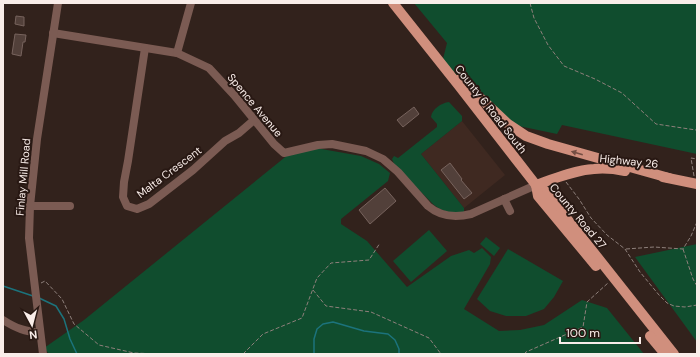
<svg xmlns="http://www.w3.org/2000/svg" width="700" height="357" viewBox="0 0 700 357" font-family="'DM Sans',sans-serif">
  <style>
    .built { fill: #3f2921 }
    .green { fill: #104d2e }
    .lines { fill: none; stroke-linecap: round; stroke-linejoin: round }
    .stream { stroke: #1c737c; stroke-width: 1.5 }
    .building { fill: #52403a; stroke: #77635d }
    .path { stroke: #8e807b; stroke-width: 1; stroke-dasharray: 4 2; stroke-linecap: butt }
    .minor { stroke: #7b5b53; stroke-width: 8 }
    .major { stroke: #d08f7d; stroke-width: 10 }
    .oneway { fill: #744e43 }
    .labels { text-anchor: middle; stroke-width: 4; stroke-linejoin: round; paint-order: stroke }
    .street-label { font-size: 11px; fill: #f9ede9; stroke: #281813 }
  </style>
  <rect width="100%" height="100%" fill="#32221c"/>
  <path class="built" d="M462 121 505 175 464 208 421 154Z"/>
  <g class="green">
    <path d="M414 3H697V154L562 125 557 134 500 122 442 63 447 43Z"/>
    <path d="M449 102 462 116V121L421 154 464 208V212C452 214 443 212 434 205L395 166 392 159 394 156 398 158 437 127V124L431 117C432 109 441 103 449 102Z"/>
    <path d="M316 148 361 156 379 164 390 173 388 181 341 219V224L367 241 407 287 451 256 469 250 474 253 482 248 491 257 490 264 464 309 499 331 520 330 544 325 582 300 607 308 644 354H49L44 348 84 320 289 154Z"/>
    <path d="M429 230 447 251 411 282 393 261Z"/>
    <path d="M486 237 500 248 494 256 480 244Z"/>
    <path d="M697 244V342L635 257Z"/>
    <path d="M508 249 563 281 554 297 544 309 526 316H506L490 311 477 299Z"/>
  </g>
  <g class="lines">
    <g class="stream">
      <path d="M3 286 33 296"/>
      <path d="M39 298 56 306 64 319 70 339 77 354"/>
      <path d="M314 354V339L317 329 323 324 333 322 364 331 388 334 395 340 399 349V354"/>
    </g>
  </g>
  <g class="building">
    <path d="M16 16 24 17V26L15 24Z"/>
    <path d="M15 34 26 35 25 42H23L21 56 12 54Z"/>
    <path d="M414 107 419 114 403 127 397 120Z"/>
    <path d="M450 163 462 179 461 180 472 193 464 199 441 170Z"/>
    <path d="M385 188 396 201 370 224 359 210Z"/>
  </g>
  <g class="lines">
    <g class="path">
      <path d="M530 3 534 18 548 45 564 66 595 79 622 93 656 124 696 130 697 131"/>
      <path d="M694 176 691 158 697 159"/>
      <path d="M566 182 579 199 591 218 607 235 625 249 640 272 659 295 667 303 674 306 685 307 697 305"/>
      <path d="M626 249 654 247 683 249 691 236 697 222"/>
      <path d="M683 249 693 279 697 286"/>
      <path d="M41 283 45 281 62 299 74 324 99 345 134 353 159 354"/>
      <path d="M313 290 326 306 371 312 429 338 441 354"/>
      <path d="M243 354 263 334 302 318 317 278 331 263 369 260 380 243"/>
      <path d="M524 354 526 352 583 327 587 302 608 283"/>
    </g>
    <g class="minor">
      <path d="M53 33 177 53 209 68 234 95 274 144 284 153 318 145 332 144 366 151 383 159 398 172 428 206C441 217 455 218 471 214L536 185"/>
      <path d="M145 48 128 161 124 182 123 197 127 206 137 209 149 204 193 170 225 141 239 133 254 120"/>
      <path d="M177 53 191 3"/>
      <path d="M504 199 510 211"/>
      <path d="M30 206H70"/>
      <path d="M3 320C17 329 25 331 40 333"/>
      <path d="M43 354 29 238 30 206 37 139 58 3"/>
    </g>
    <g class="major">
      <path d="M393 3 459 86 536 185 545 191 674 354"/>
      <path d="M460 79 508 124 526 136 548 144 669 178"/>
      <path d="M663 177 697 184"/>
      <path d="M536 185 538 196 596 266"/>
      <path d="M536 185C553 179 575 170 594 169 604 168 615 169 625 171"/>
      <path d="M650 336 665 354"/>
    </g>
  </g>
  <defs><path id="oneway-solid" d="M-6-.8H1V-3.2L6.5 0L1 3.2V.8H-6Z"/></defs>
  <use class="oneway" href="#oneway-solid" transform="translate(577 153) rotate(-164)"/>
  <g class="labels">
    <g class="street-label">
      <text transform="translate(255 105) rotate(50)" y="4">Spence Avenue</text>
      <text transform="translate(491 109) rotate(52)" y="4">County 6 Road South</text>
      <text transform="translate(629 161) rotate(6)" y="4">Highway 26</text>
      <text transform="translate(169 172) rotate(-37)" y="4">Malta Crescent</text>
      <text transform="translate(23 177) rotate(-85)" y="4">Finlay Mill Road</text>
      <text transform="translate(578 216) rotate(50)" y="4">County Road 27</text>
    </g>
  </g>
  <rect width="700" height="357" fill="none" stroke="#f9ede9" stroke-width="8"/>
  <g transform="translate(32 325) rotate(173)" stroke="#281813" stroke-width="3" paint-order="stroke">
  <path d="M0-3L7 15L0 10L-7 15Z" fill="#f9ede9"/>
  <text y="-6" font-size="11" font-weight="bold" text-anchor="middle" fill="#f9ede9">N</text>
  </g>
  <path d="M560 337v6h80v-6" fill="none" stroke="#f9ede9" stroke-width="2"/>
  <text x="566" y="337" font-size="12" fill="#f9ede9" stroke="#281813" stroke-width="3" paint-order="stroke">100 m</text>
</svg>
